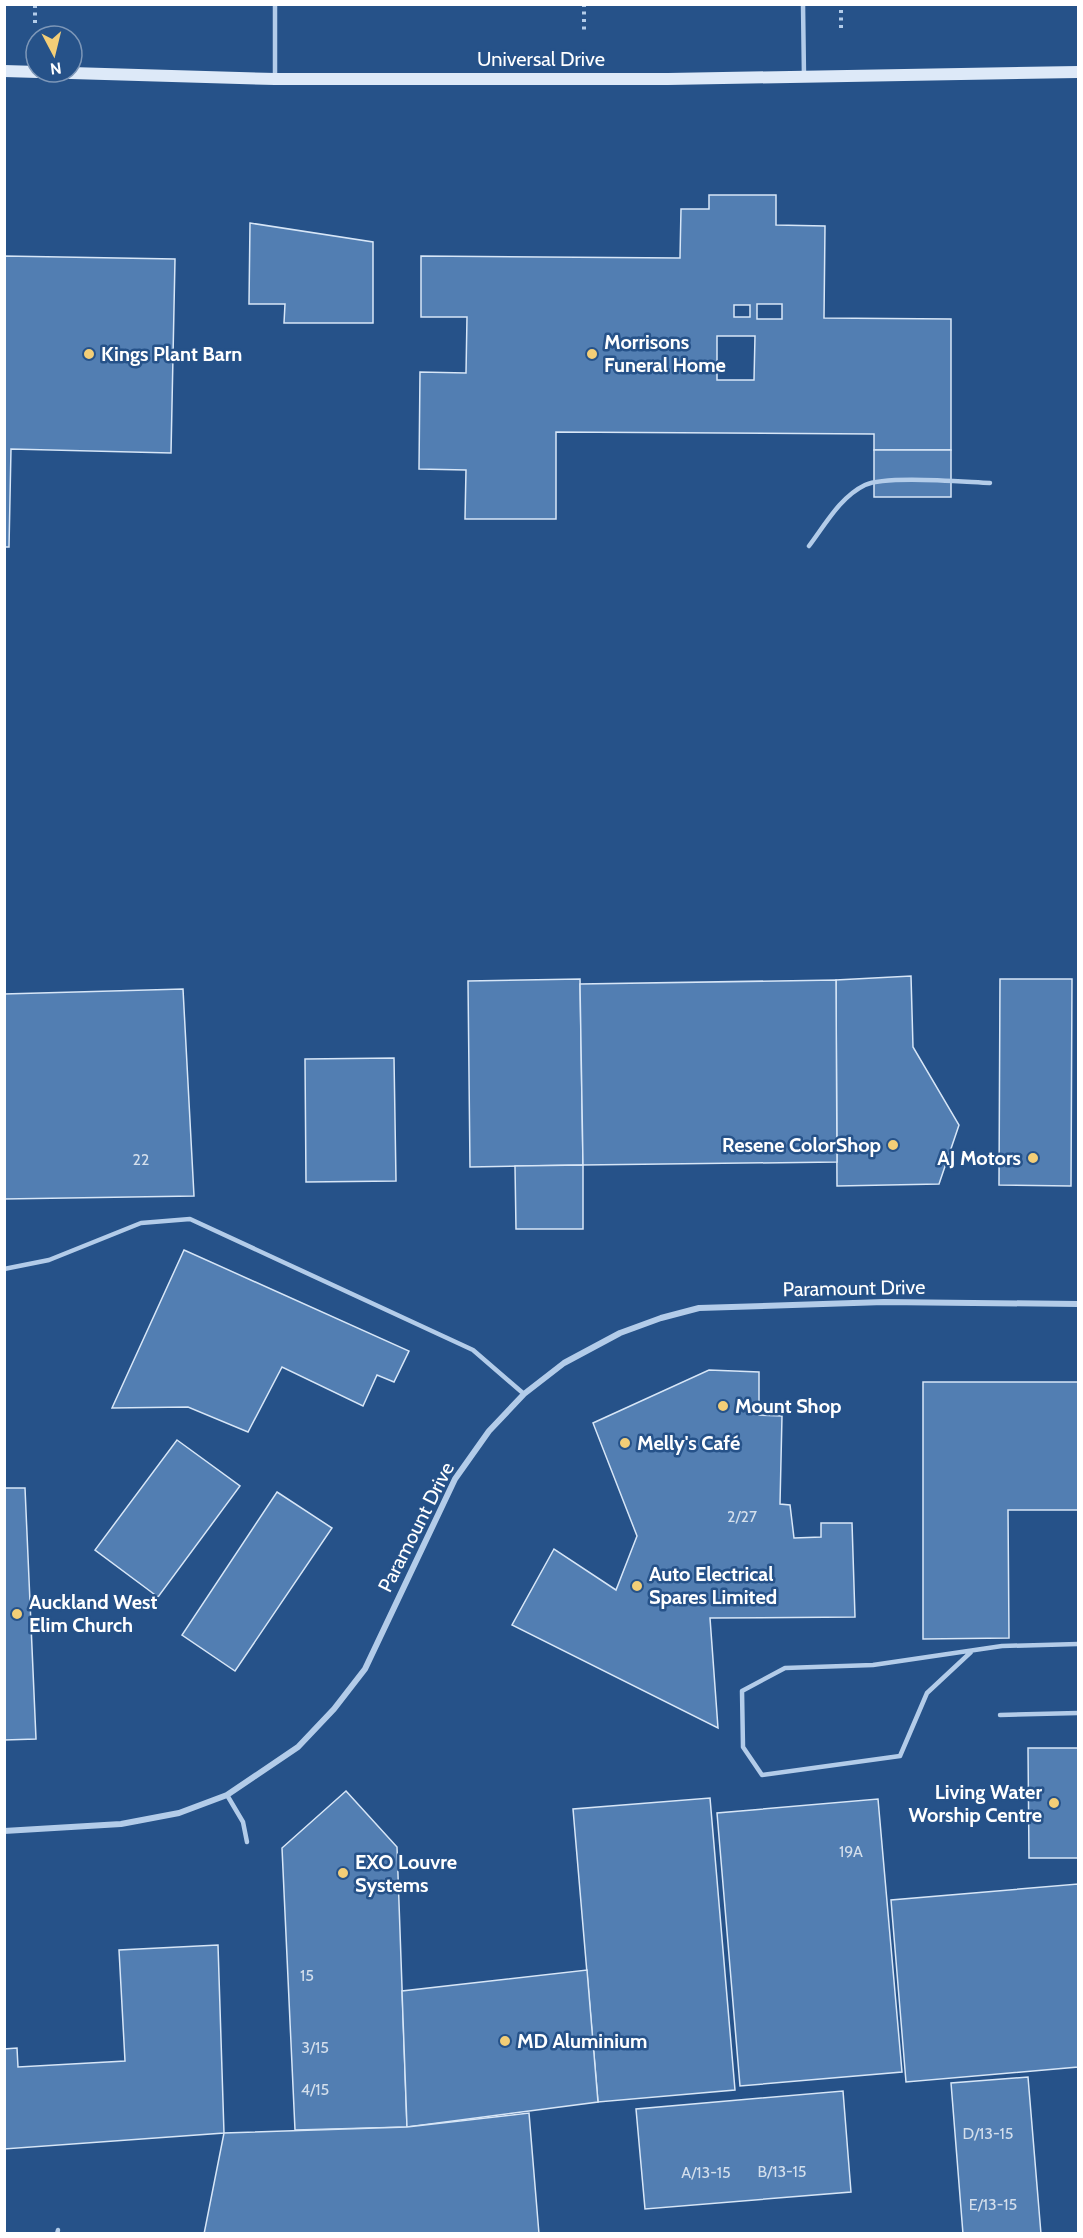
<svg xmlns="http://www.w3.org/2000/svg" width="1083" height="2238" viewBox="0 0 1083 2238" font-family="Cabin,sans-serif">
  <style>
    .building { fill: #527eb2; stroke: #d7e6f7; stroke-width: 1.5; fill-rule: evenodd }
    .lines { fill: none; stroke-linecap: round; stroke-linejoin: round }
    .path { stroke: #b3cce9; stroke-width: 4; stroke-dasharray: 3 4.5; stroke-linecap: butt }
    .lane { stroke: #b3cce9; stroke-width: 4.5 }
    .street { stroke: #b3cce9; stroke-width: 6 }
    .secondary { stroke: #dde9f8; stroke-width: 12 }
    .poi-dot { fill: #f3ce77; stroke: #265289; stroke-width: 2 }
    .labels { text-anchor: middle; stroke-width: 5; stroke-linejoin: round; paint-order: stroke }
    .number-label { font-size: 16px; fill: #d4dfec }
    .street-label { font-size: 20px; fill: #fff; stroke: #265289 }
    .poi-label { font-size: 20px; font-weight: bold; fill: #fff; stroke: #265289; text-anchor: start }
  </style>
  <rect width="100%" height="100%" fill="#265289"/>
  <g class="building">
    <path d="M709 195H776V225L825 226 824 318 951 319V450H874V434L556 432V519H465L466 470 419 469 420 372 466 373 467 317H421V256L680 258 681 209H709ZM757 304H782V319H757ZM734 305H750V317H734ZM717 336H755L754 380H717Z"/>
    <path d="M250 223 373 242V323H284L285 304H249Z"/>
    <path d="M4 256 175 259 171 453 11 449 9 547H4Z"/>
    <rect x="874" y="450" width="77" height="47"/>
    <path d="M911 976 913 1047 959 1125 939 1184 837 1186 836 980Z"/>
    <path d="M580 979 583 1165 470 1167 468 981Z"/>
    <path d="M1000 979H1072L1071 1186 999 1185Z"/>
    <path d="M836 980 837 1162 583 1165 580 984Z"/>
    <path d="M183 989 194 1196 4 1199V994Z"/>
    <path d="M394 1058 396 1181 306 1182 305 1059Z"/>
    <path d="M583 1165V1229H516L515 1166Z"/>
    <path d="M184 1250 409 1351 394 1382 377 1375 363 1406 282 1367 248 1432 188 1407 112 1408Z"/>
    <path d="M709 1370 759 1372V1415L782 1416 780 1504 790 1505 794 1538 821 1537V1523H852L855 1617 710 1618 718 1728 512 1625 554 1549 616 1590 637 1536 593 1423Z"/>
    <path d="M923 1382H1078V1510H1008L1009 1638 923 1639Z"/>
    <path d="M177 1440 240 1486 158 1597 95 1550Z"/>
    <path d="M4 1488H25L36 1739 4 1740Z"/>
    <path d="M277 1492 332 1528 235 1671 182 1635Z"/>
    <path d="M1028 1748H1078V1858H1029Z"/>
    <path d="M346 1791 397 1847 407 2127 295 2130 282 1848Z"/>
    <path d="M710 1798 735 2090 598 2102 573 1809Z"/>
    <path d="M878 1799 902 2072 740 2086 717 1813Z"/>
    <path d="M1078 1884V2067L906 2082 891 1900Z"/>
    <path d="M218 1945 224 2133 4 2149V2049L17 2048 18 2067 125 2061 119 1950Z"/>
    <path d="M587 1970 598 2102 407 2127 402 1991Z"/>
    <path d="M1028 2077 1041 2234H963L951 2083Z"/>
    <path d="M843 2091 851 2192 645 2209 636 2109Z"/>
    <path d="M529 2113 539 2234H204L224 2133 407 2127Z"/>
  </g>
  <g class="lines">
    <g class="path">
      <path d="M584 4V30"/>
      <path d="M35 23V4"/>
      <path d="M841 28V4"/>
    </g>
    <g class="lane">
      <path d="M803 4 804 77"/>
      <path d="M275 77V4"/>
      <path d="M809 546C825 525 840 497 865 485 886 475 964 482 990 483"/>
      <path d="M4 1269 49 1260 141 1223 190 1219 473 1350 524 1394"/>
      <path d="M971 1652 927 1693 900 1756 762 1775 743 1747 742 1691 785 1668 873 1665 1002 1646 1078 1644"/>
      <path d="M1000 1715 1078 1713"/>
      <path d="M227 1795 243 1822 247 1842"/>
      <path d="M57 2234 58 2230"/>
    </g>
    <path class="street" d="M4 1831 121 1824 179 1813 227 1795 298 1747 334 1709 365 1669 455 1479 489 1431 524 1394 564 1363 620 1333 661 1318 699 1308 884 1302 1078 1304"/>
    <path class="secondary" d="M4 71 275 79H668L1078 72"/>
  </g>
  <g class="poi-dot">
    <circle cx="89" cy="354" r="6"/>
    <circle cx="592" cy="354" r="6"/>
    <circle cx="893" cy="1145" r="6"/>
    <circle cx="1033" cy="1158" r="6"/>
    <circle cx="723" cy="1406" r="6"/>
    <circle cx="625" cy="1443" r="6"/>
    <circle cx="637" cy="1586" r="6"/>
    <circle cx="17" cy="1614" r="6"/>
    <circle cx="1054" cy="1803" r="6"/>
    <circle cx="343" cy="1873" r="6"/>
    <circle cx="505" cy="2041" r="6"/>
  </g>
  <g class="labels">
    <g class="number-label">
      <text x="141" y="1165">22</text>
      <text x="742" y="1522">2/27</text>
      <text x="851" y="1857">19A</text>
      <text x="307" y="1981">15</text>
      <text x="315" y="2053">3/15</text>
      <text x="315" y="2095">4/15</text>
      <text x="988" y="2139">D/13-15</text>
      <text x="782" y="2177">B/13-15</text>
      <text x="706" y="2178">A/13-15</text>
      <text x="993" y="2210">E/13-15</text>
    </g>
    <g class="street-label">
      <text x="541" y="66">Universal Drive</text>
      <text transform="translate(854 1288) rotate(-1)" y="7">Paramount Drive</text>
      <text transform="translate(416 1527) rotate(-63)" y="7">Paramount Drive</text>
    </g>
    <g class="poi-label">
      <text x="604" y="349">Morrisons<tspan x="604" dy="23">Funeral Home</tspan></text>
      <text x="101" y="361">Kings Plant Barn</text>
      <text x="881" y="1152" text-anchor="end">Resene ColorShop</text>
      <text x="1021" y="1165" text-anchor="end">AJ Motors</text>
      <text x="735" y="1413">Mount Shop</text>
      <text x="637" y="1450">Melly's Café</text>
      <text x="649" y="1581">Auto Electrical<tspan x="649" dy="23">Spares Limited</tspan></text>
      <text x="29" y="1609">Auckland West<tspan x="29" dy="23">Elim Church</tspan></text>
      <text x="1042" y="1799" text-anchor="end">Living Water<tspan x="1042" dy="23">Worship Centre</tspan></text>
      <text x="355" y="1869">EXO Louvre<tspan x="355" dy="23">Systems</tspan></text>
      <text x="517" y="2048">MD Aluminium</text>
    </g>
  </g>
  <rect width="1083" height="2238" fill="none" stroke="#ffffff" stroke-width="12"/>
  <g transform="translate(54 54) rotate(173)"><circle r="28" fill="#265289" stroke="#7d97b8" stroke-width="1.5"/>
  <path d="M0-4.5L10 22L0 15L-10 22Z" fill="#f3ce77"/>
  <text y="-9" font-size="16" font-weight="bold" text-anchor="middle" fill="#ffffff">N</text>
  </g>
</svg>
